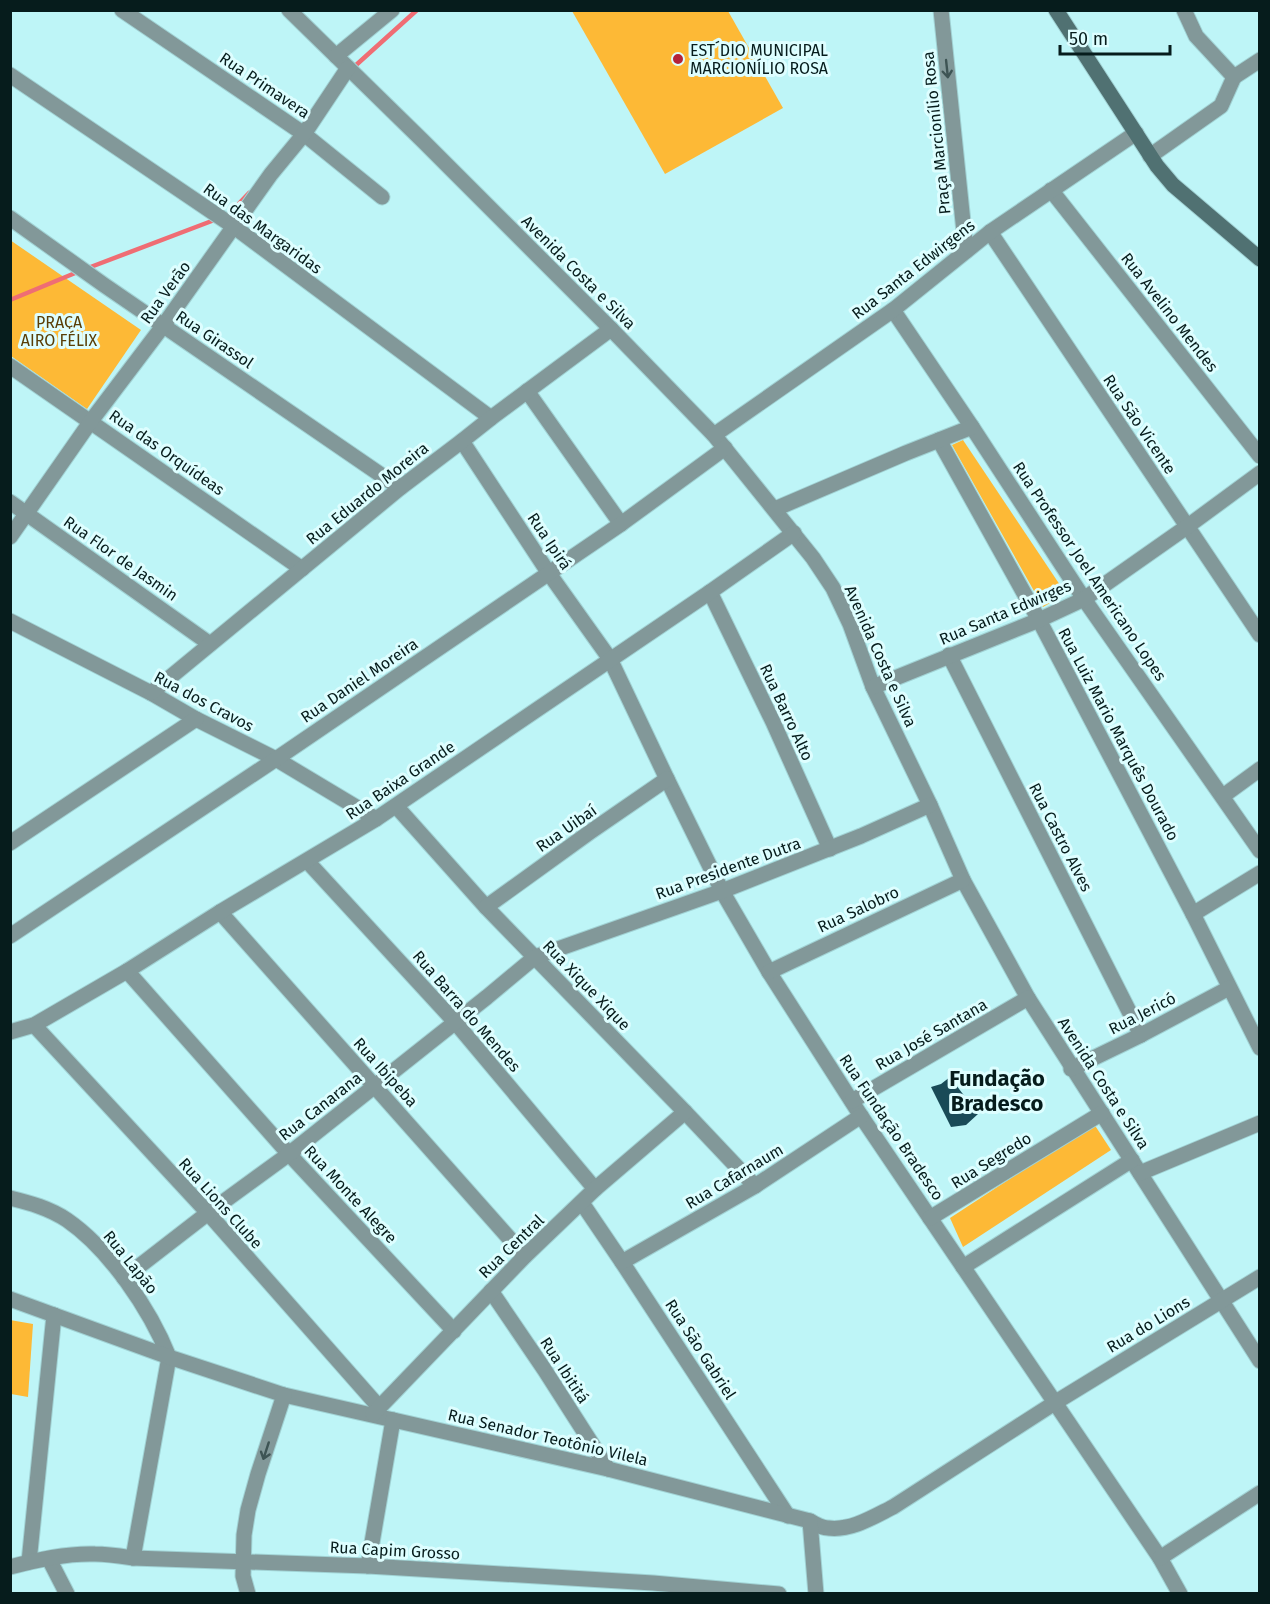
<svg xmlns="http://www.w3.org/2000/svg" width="1270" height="1604" viewBox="0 0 1270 1604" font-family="'Fira Sans',sans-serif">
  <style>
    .green { fill: #fdb936 }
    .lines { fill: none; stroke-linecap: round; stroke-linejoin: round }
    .stream { stroke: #ef6d74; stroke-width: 4.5 }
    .building { fill: #194a57 }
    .minor-casing { stroke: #a1d2d4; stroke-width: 17 }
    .secondary-casing { stroke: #a1d2d4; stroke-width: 17 }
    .minor { stroke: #829899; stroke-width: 15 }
    .secondary { stroke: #507172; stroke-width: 15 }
    .oneway { stroke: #3e5454 }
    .poi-dot { fill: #b52239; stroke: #defeff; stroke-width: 2 }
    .labels { text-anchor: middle; stroke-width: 6; stroke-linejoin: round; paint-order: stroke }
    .poi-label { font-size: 16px; fill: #061c1c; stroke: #defeff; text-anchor: start }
    .street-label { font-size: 16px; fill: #061c1c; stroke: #defeff }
    .park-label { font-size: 16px; fill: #5a3e06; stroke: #defeff }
    .district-label { font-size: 22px; font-weight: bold; fill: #061c1c; stroke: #defeff }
  </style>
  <rect width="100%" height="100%" fill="#bef5f7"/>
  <g class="green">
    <path d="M572 11H728L783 108 665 174Z"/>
    <path d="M10 240 141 330 87 409 11 356Z"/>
    <path d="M963 440 1066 594 1043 607 952 445Z"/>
    <path d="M1094 1124 1111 1150 963 1247 950 1218Z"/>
    <path d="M10 1320 33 1324 28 1397 11 1394Z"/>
  </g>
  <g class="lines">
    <g class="stream">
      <path d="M355 66 417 10"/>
      <path d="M225 216 229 214 249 193"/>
      <path d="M88 268 217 219"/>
      <path d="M10 300 80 271"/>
    </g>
  </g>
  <path class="building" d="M950 1077 978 1114 966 1125 951 1127 931 1087 941 1084Z"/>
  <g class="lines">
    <g class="minor-casing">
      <g id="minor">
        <path d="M122 10 304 134 382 197"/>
        <path d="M289 10 423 141 611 329 714 435 813 558 833 588 850 624 873 687 930 805 963 880 1028 998 1260 1361"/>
        <path d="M941 10 966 251"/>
        <path d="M336 56 392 10"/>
        <path d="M10 75 233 226 491 418"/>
        <path d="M1234 77 1260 60"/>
        <path d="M1150 156 1221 106 1234 77 1196 36 1184 10"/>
        <path d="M1051 190 1260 456"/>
        <path d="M10 218 104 285 400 488"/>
        <path d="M990 232 1260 635"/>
        <path d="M893 310 972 427 1084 599 1260 851"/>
        <path d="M10 366 302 569"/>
        <path d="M527 391 621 524"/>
        <path d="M714 435 893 310 990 232 1136 133"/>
        <path d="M939 440 1039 620 1193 914 1260 1048"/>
        <path d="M462 441 548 572 610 659 667 779 722 891 769 972 861 1116 1160 1558 1180 1594"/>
        <path d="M10 502 210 644"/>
        <path d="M775 509 906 453 972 427"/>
        <path d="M10 537 91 421 163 326 271 174 304 134 348 68"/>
        <path d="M710 592 773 722 830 849"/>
        <path d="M10 621 151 693 196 719 276 759 376 819"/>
        <path d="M949 655 1141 1035"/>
        <path d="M873 687 1039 620 1084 599 1188 526 1260 473"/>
        <path d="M151 693 400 488 462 441 491 418 611 329"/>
        <path d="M1223 796 1260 769"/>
        <path d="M396 806 486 907 685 1112 755 1186"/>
        <path d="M10 843 196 719"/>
        <path d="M307 861 455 1022 595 1189"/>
        <path d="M486 907 590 832 667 779"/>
        <path d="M220 912 525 1256"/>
        <path d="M1193 914 1260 873"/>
        <path d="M10 936 276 759 621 524 725 448"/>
        <path d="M127 971 289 1154 454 1331"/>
        <path d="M769 972 963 880"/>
        <path d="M34 1025 208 1213 379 1407"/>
        <path d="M10 1032 34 1025 127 971 220 912 376 819 710 592 794 533"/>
        <path d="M1071 1069 1141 1035 1229 988"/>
        <path d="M852 1101 1028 998"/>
        <path d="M1140 1173 1260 1123"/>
        <path d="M10 1198C30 1203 49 1208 67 1220 109 1249 150 1309 169 1357L133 1558"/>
        <path d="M582 1203 622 1262 788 1516"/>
        <path d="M930 1218 1102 1113"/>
        <path d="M622 1262 755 1186 861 1116"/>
        <path d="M963 1267 1132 1160"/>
        <path d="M124 1278 208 1213 289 1154 487 997 535 957 722 891 861 836 930 805"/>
        <path d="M491 1291 544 1369 608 1469"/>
        <path d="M10 1299 169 1357 284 1395 608 1469 810 1521C815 1524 822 1528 828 1528 851 1531 873 1517 893 1507L1056 1402 1260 1277"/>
        <path d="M373 1414 525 1256 595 1189 685 1112"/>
        <path d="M810 1521 816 1594"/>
        <path d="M1160 1558 1260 1493"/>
        <path d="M49 1559 67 1594"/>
        <path d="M29 1562 54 1315"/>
        <path d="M368 1566 393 1420"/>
        <path d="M10 1567C37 1560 67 1553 95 1554 108 1554 120 1556 133 1558L368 1566 653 1583 779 1594"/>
        <path d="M248 1594 243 1576 244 1535 248 1510 258 1474 284 1395"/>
      </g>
    </g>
    <g class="secondary-casing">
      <path id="secondary" d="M1056 10 1157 166 1173 185 1260 259"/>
    </g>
    <use href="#minor" class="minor"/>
    <use href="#secondary" class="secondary"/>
  </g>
  <defs><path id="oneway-shaft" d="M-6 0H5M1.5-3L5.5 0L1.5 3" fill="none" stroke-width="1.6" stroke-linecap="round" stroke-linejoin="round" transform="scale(1.5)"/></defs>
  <g class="oneway">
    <use href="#oneway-shaft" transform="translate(947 69) rotate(84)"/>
    <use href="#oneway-shaft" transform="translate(266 1451) rotate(108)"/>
  </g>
  <circle class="poi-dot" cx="678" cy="59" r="6"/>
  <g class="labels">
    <g class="poi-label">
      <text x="690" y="56">EST´DIO MUNICIPAL<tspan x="690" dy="18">MARCIONÍLIO ROSA</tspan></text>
    </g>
    <g class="street-label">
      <text transform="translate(265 85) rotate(34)" y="6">Rua Primavera</text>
      <text transform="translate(936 133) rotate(-96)" y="6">Praça Marcionílio Rosa</text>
      <text transform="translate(263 228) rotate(36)" y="6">Rua das Margaridas</text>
      <text transform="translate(913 269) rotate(-38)" y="6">Rua Santa Edwirgens</text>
      <text transform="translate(579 272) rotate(45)" y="6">Avenida Costa e Silva</text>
      <text transform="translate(165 292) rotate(-54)" y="6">Rua Verão</text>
      <text transform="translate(1170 312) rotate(52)" y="6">Rua Avelino Mendes</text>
      <text transform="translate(215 339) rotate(34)" y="6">Rua Girassol</text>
      <text transform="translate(1140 424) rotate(56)" y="6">Rua São Vicente</text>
      <text transform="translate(167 452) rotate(35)" y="6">Rua das Orquídeas</text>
      <text transform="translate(367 493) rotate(-39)" y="6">Rua Eduardo Moreira</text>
      <text transform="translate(550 541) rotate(56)" y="6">Rua Ipirá</text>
      <text transform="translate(121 558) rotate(35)" y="6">Rua Flor de Jasmin</text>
      <text transform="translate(1090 571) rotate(56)" y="6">Rua Professor Joel Americano Lopes</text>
      <text transform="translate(1005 612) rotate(-23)" y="6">Rua Santa Edwirges</text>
      <text transform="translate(881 656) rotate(66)" y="6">Avenida Costa e Silva</text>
      <text transform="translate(359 680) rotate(-34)" y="6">Rua Daniel Moreira</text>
      <text transform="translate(204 701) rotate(28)" y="6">Rua dos Cravos</text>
      <text transform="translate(787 712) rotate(65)" y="6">Rua Barro Alto</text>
      <text transform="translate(1119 734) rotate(62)" y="6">Rua Luiz Mario Marquês Dourado</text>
      <text transform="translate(400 780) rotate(-34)" y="6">Rua Baixa Grande</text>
      <text transform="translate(566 828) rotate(-35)" y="6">Rua Uibaí</text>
      <text transform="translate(1061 837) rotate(63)" y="6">Rua Castro Alves</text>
      <text transform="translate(728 868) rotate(-20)" y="6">Rua Presidente Dutra</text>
      <text transform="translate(858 909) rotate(-25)" y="6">Rua Salobro</text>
      <text transform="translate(587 985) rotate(46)" y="6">Rua Xique Xique</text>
      <text transform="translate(467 1011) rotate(49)" y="6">Rua Barra do Mendes</text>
      <text transform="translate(1142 1013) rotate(-27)" y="6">Rua Jericó</text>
      <text transform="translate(931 1034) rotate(-30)" y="6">Rua José Santana</text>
      <text transform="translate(386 1072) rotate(48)" y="6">Rua Ibipeba</text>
      <text transform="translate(1104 1083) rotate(57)" y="6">Avenida Costa e Silva</text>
      <text transform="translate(320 1106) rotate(-38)" y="6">Rua Canarana</text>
      <text transform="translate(892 1127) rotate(56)" y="6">Rua Fundação Bradesco</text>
      <text transform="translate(991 1160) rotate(-32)" y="6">Rua Segredo</text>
      <text transform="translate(734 1176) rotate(-31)" y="6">Rua Cafarnaum</text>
      <text transform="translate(351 1194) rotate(47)" y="6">Rua Monte Alegre</text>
      <text transform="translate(221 1203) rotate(48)" y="6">Rua Lions Clube</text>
      <text transform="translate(511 1246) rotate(-44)" y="6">Rua Central</text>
      <text transform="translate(131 1262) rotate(51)" y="6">Rua Lapão</text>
      <text transform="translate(1148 1324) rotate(-31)" y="6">Rua do Lions</text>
      <text transform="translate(701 1349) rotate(57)" y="6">Rua São Gabriel</text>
      <text transform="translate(565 1370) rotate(57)" y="6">Rua Ibititá</text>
      <text transform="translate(548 1437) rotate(13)" y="6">Rua Senador Teotônio Vilela</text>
      <text transform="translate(395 1550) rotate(3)" y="6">Rua Capim Grosso</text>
    </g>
    <g class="park-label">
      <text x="59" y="328">PRAÇA<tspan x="59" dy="18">AIRO FÉLIX</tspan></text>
    </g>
    <g class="district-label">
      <text x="997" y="1086">Fundação<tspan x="997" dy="25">Bradesco</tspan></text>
    </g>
  </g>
  <rect width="1270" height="1604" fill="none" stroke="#061c1c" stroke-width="24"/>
  <path d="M1060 45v9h110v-9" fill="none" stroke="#061c1c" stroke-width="3"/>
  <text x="1069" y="45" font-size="18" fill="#061c1c" stroke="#defeff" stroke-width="4.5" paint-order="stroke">50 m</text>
</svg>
